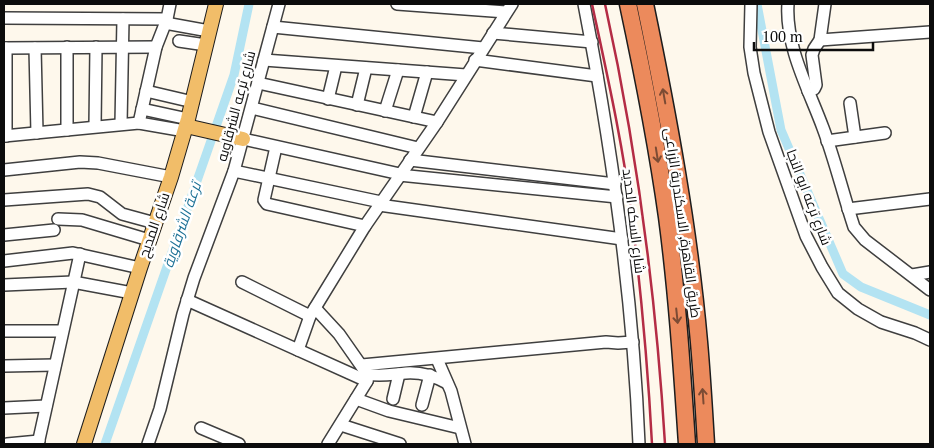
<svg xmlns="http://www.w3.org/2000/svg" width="934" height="448" viewBox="0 0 934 448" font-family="'PT Serif',Cairo,serif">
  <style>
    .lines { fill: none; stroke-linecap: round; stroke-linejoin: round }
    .canal { stroke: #b3e3f2; stroke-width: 9 }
    .minor-casing { stroke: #3f3f3f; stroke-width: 14 }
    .major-casing { stroke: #1d1d1d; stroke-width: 16 }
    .highway-casing { stroke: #1d1d1d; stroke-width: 19 }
    .minor { stroke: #fff; stroke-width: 11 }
    .major { stroke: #f1bd69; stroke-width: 14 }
    .highway { stroke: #ec8a5c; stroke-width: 16 }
    .rail { stroke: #b42c45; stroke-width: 2.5 }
    .oneway { stroke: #7c4b34 }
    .labels { text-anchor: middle; stroke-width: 5; stroke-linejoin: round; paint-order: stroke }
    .street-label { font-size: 14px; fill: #0c0c0c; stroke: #fff }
    .water-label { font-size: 15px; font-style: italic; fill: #1d7196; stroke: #fff }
  </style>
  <rect width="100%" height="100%" fill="#fef8ec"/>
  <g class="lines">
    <g class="canal">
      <path d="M757 4 781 130 843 274 861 287 930 315"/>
      <path d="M105 444 234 75 249 4"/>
    </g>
    <g class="minor-casing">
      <g id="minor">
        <path d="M397 4 506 12"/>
        <path d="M584 4C612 149 633 296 639 444"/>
        <path d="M751 4 750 47 754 73 769 132 806 236 822 267 838 293 858 309 881 322 915 333 930 340"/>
        <path d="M788 4C785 46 809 90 823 128 835 160 843 194 854 227L865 240 930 290"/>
        <path d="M4 18 167 19"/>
        <path d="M165 23 209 31"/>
        <path d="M273 27 483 48"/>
        <path d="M493 33 592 42"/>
        <path d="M820 40 930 32"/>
        <path d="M179 41 206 45"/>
        <path d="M67 47V130"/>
        <path d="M4 48 156 47"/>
        <path d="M6 48V136"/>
        <path d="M35 48 37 133"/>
        <path d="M264 60 466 75"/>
        <path d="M475 60 597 76"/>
        <path d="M258 83 437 122"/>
        <path d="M146 91 193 102"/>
        <path d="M808 91 814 89 816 85 812 55 814 49 820 40 825 4"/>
        <path d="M328 99 336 66"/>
        <path d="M850 103 855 137"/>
        <path d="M357 105 366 68"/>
        <path d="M252 108 418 148"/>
        <path d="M142 109 188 119"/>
        <path d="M385 111 398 70"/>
        <path d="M414 117 427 72"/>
        <path d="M139 123 156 47 167 19 170 4"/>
        <path d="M121 124 123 19"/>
        <path d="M95 126 96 47"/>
        <path d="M4 136 139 123 185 131"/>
        <path d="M243 139 400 174"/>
        <path d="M827 141 885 133"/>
        <path d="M276 147 264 200 267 204 365 226"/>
        <path d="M410 160 615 184"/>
        <path d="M4 170 80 162 98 163 171 177"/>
        <path d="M234 171 381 202"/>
        <path d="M399 175 617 197"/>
        <path d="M4 200 88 194 100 197 122 214 155 223"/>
        <path d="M379 205 622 239"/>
        <path d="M848 209 930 199"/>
        <path d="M58 219 82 220 149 240"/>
        <path d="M4 235 54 230"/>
        <path d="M4 261 73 253 140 268"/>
        <path d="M912 275 930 272"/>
        <path d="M242 282 310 316"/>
        <path d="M4 285 73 282 132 293"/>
        <path d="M187 300 367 381"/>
        <path d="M315 308 339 334 367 374V381L328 444"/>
        <path d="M4 331H62"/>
        <path d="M298 350 310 316 365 226 437 122 512 4"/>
        <path d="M437 359 451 391 465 444"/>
        <path d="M362 365 606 342 618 343 633 342"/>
        <path d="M4 366 55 365"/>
        <path d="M367 374C380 377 393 374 406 373 421 372 434 376 447 383"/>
        <path d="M356 399 389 411 460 428"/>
        <path d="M393 399 399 374"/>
        <path d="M422 405 430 375"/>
        <path d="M4 408 46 406"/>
        <path d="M341 425 400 444"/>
        <path d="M201 428 239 444"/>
        <path d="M7 444 39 441"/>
        <path d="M38 444 80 254"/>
        <path d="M148 444 160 409 183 314 194 278 234 171 279 4"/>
      </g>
    </g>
    <g class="major-casing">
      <g id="major">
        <path d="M186 126 243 139"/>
        <path d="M84 444 140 268 171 177 188 119 216 4"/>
      </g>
    </g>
    <g class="highway-casing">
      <g id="highway">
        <path d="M628 4C643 74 657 145 667 217 677 292 682 369 687 444"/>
        <path d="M645 4C668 115 689 228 699 342 702 376 704 410 706 444"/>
      </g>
    </g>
    <use href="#minor" class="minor"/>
    <use href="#major" class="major"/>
    <use href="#highway" class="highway"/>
    <g class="rail">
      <path d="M592 4C607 74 623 145 632 217 641 292 648 368 652 444"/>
      <path d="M605 4C637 149 656 296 665 444"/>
    </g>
  </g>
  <defs><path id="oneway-shaft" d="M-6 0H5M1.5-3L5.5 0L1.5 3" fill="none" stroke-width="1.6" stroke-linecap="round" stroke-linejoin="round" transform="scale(1.25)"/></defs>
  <g class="oneway">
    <use href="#oneway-shaft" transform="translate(664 96) rotate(-100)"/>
    <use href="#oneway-shaft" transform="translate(657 155) rotate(81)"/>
    <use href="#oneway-shaft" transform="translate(677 316) rotate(84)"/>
    <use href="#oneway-shaft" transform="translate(703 396) rotate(-94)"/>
  </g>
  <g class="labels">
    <g class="street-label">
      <text transform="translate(236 106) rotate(-75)" y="5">شارع ترعه الشرقاويه</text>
      <text transform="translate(809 197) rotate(69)" y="5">شارع ترعه ابو النجا</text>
      <text transform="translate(634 221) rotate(83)" y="5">شارع السكه الحديد</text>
      <text transform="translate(683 223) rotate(82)" y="5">طريق القاهرة, الاسكندرية الزراعى</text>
      <text transform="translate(154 225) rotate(-71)" y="5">شارع المديح</text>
    </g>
    <g class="water-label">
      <text transform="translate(182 225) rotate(-71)" y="5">ترعة الشرقاوية</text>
    </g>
  </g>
  <rect width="934" height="448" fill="none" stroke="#0c0c0c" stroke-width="10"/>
  <path d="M754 42v8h119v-8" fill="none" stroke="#0c0c0c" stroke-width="2.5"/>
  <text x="762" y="42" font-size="15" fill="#0c0c0c" stroke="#ffffff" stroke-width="4" paint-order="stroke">100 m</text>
</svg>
